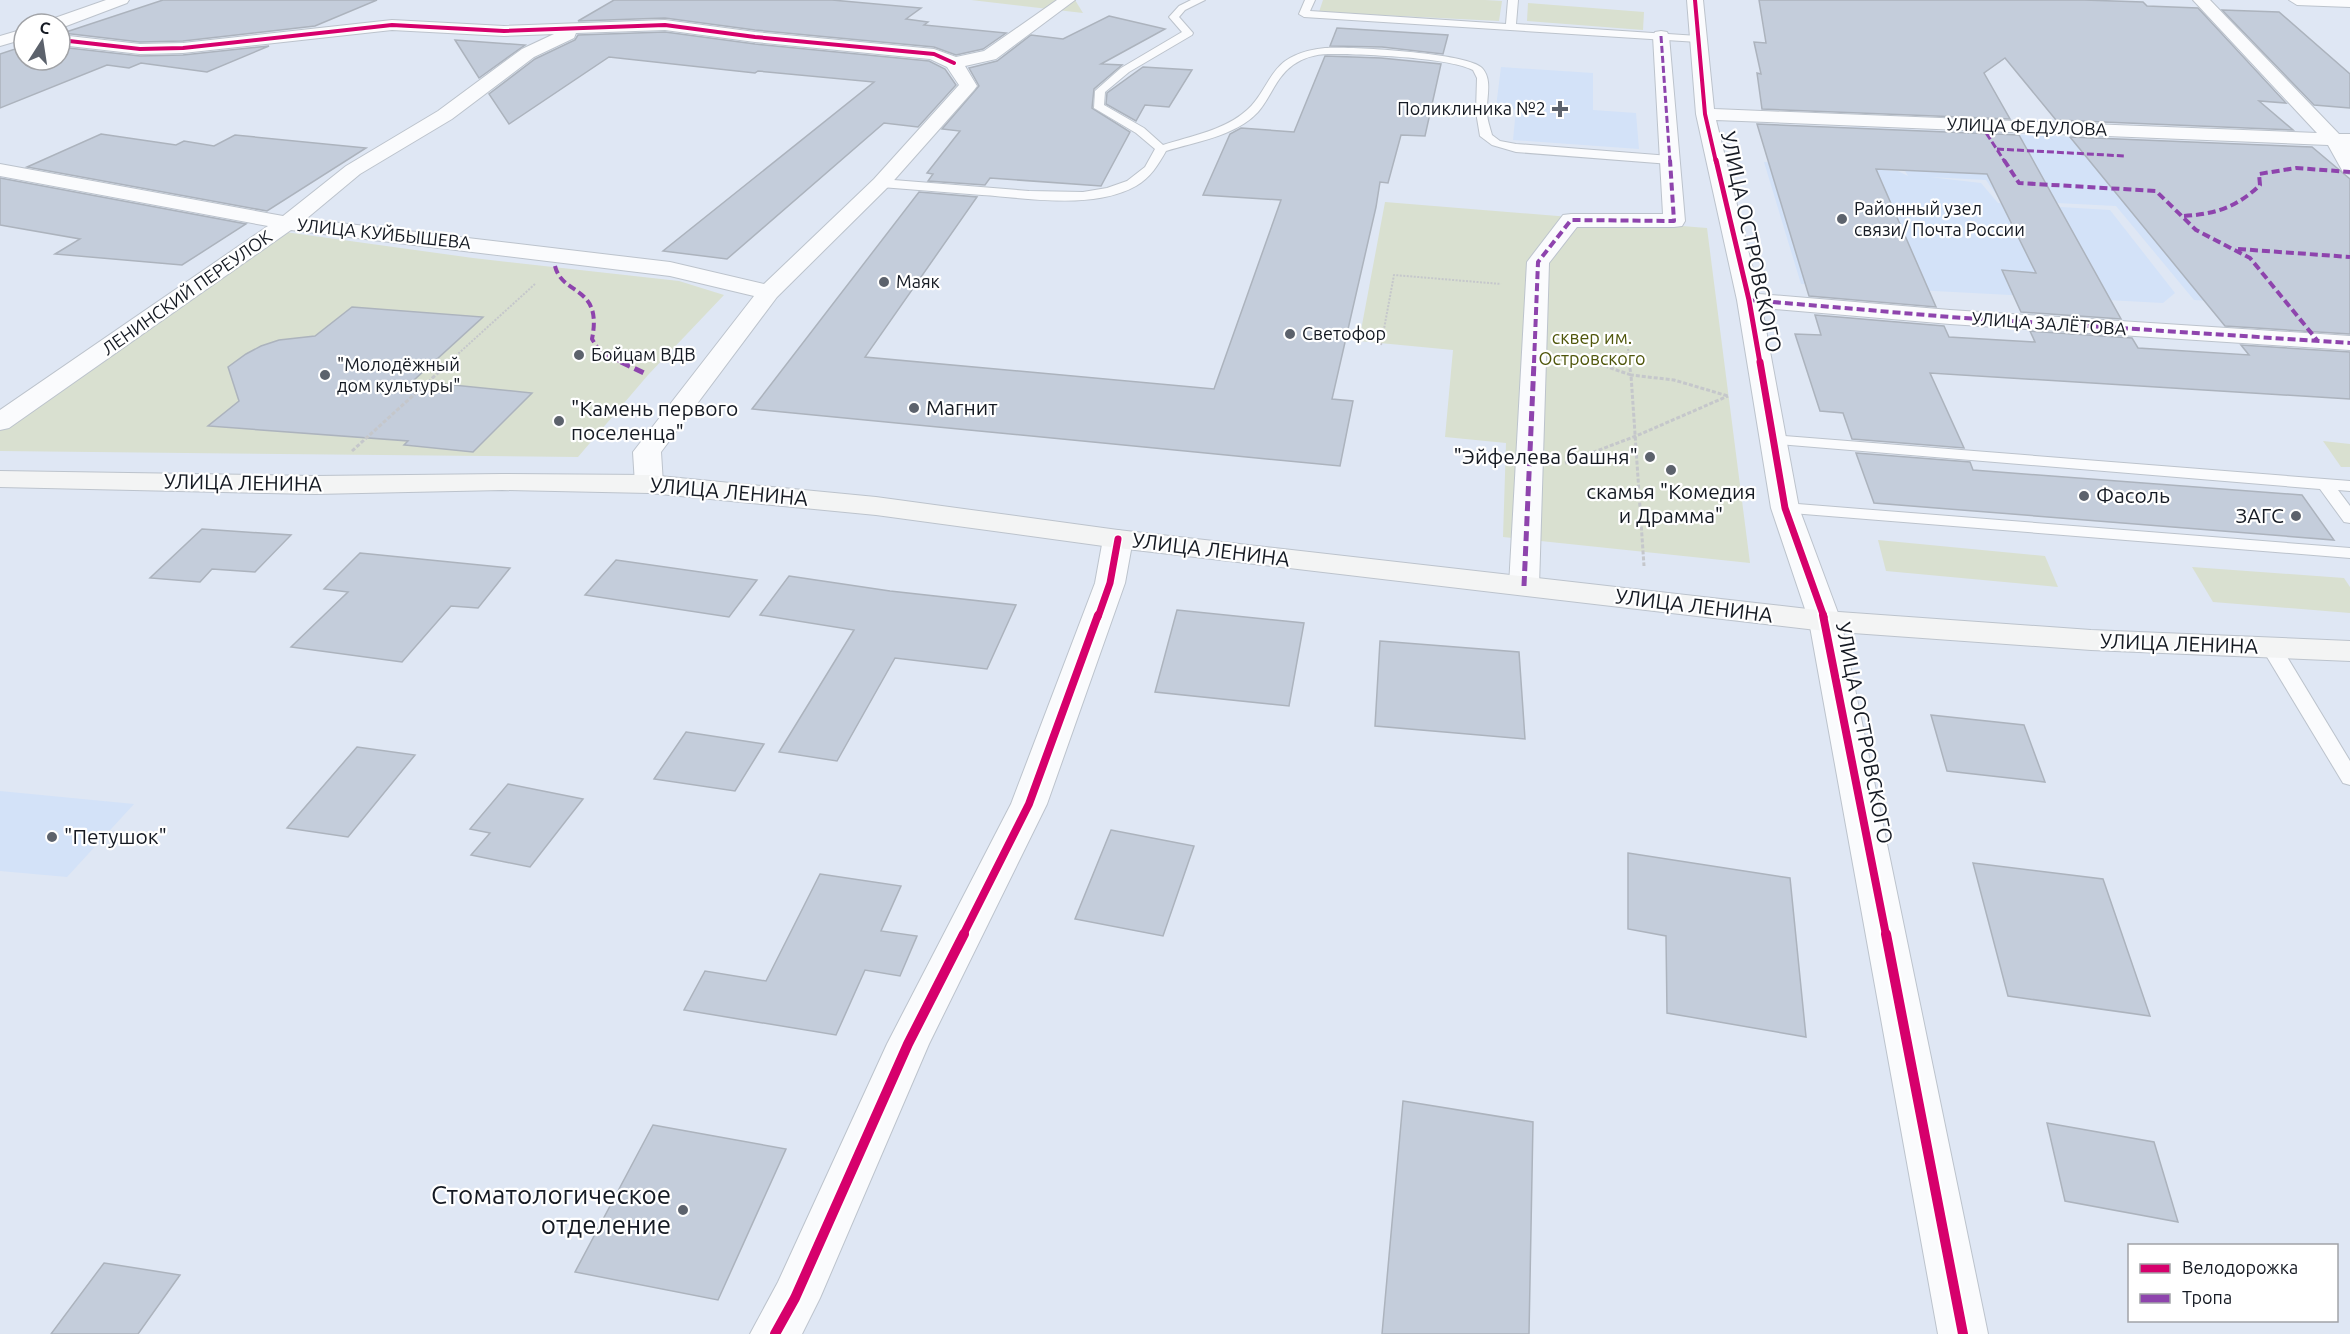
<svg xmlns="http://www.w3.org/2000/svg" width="2350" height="1334" viewBox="0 0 2350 1334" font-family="Ubuntu,sans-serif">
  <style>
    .built { fill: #d3e2f8 }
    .green { fill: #d9e0d0 }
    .building { fill: #c4cddb; stroke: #acb3bd; stroke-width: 1.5 }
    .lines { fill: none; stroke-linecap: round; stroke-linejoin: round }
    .lane-casing { stroke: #bcc3cc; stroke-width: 2 }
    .street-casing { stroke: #bcc3cc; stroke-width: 2 }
    .secondary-casing { stroke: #bcc3cc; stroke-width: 2 }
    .path-far1 { stroke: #c5c7cb; stroke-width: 2; stroke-dasharray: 2 1.5; stroke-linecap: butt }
    .path { stroke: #c5c7cb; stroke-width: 3; stroke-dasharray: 4 2; stroke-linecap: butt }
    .lane { fill: #fafbfd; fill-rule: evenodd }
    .street { fill: #fafbfd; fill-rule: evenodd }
    .secondary { fill: #f3f4f4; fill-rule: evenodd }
    .quiet-far2 { stroke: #8e44ad; stroke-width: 3; stroke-dasharray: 7 3; stroke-linecap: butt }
    .quiet-far1 { stroke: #8e44ad; stroke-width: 4; stroke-dasharray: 8 4; stroke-linecap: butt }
    .quiet { stroke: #8e44ad; stroke-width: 5; stroke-dasharray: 10 5; stroke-linecap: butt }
    .cycleway-far4-casing { stroke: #fff; stroke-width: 6 }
    .cycleway-far3-casing { stroke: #fff; stroke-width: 8 }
    .cycleway-far2-casing { stroke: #fff; stroke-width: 10 }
    .cycleway-far1-casing { stroke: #fff; stroke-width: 12 }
    .cycleway-casing { stroke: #fff; stroke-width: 14 }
    .cycleway-far4 { stroke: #d6006c; stroke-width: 4 }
    .cycleway-far3 { stroke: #d6006c; stroke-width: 5 }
    .cycleway-far2 { stroke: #d6006c; stroke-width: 7 }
    .cycleway-far1 { stroke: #d6006c; stroke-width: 8 }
    .cycleway { stroke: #d6006c; stroke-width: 10 }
    .poi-dot { fill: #5c626c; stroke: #fff; stroke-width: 2 }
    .labels { text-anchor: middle; stroke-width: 4.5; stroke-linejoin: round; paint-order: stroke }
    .far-poi-label { font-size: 18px; fill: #151a23; stroke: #fff; text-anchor: start }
    .far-street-label { font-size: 18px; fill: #151a23; stroke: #fff }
    .far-park-label { font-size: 18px; fill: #4f560b; stroke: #fff }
    .street-label { font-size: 21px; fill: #151a23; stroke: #fff }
    .poi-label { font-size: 21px; fill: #151a23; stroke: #fff; text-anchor: start }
    .near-poi-label { font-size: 26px; fill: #151a23; stroke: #fff; text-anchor: end }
  </style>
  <rect width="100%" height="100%" fill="#dfe7f4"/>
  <g class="built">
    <path d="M1501 67 1593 73V110L1636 113 1639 149 1513 140 1516 109 1496 107Z"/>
    <path d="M1850 127 2292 147 2281 305 2194 300 2116 206 2000 200 1986 180 1929 177 1981 183 1998 203 2110 210 2175 293 2163 303 1801 284 1764 162 1898 171 1908 176 1904 169 1873 167Z"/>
    <path d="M0 791 134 804 67 877 0 871Z"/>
  </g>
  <g class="green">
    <path d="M971 0H1075L1083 13Z"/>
    <path d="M1323 0H1485L1502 1 1499 21 1319 12Z"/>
    <path d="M1528 3 1644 12 1643 30 1527 21Z"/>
    <path d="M1385 202 1707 228 1750 563 1503 537 1506 443 1445 437 1453 350 1359 341Z"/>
    <path d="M285 232 473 258 679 281 724 295 648 375 578 457 0 451V422Z"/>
    <path d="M2323 441 2350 444V467H2341Z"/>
    <path d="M1878 540 2045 556 2058 587 1886 571Z"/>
    <path d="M2192 567 2344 578 2350 587V613L2213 602Z"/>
  </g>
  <g class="building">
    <path d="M163 0H377L315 26 183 41 140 42 63 33Z"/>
    <path d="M614 0H832L921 8 906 19 928 22 924 25 1006 33 983 49 956 55 934 47 755 30 665 18 578 21Z"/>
    <path d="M1759 0H2084L2143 2 2147 6 2198 8 2286 103 2259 101 2293 130 2056 120 2005 58 1984 73 2010 119 1762 109 1757 73 1761 74 1754 42 1766 43Z"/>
    <path d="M2222 10 2279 12 2350 74V108L2314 105Z"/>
    <path d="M1109 16 1165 29 1101 64 1122 65 1094 89 1092 108 1130 132 1101 186 990 178 985 185 928 181 933 174 927 173 960 131 942 129 979 86 969 68 997 61 1031 35 1063 39Z"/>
    <path d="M1337 28 1448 35 1443 54 1382 47 1330 46Z"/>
    <path d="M665 32 755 44 929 61 945 69 956 85 918 127 884 123 727 259 663 251 874 82 758 71 755 73 609 57 509 124 489 94 535 59 575 40 578 35Z"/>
    <path d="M455 40 525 45 479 78Z"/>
    <path d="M24 46V60H60V47L140 56 183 55 269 46 207 72 141 63 129 68 107 65 0 108V54Z"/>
    <path d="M1325 56 1381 58 1441 64 1425 136 1401 135 1388 183 1380 182 1376 207 1332 399 1353 401 1340 466 752 409 919 192 977 197 865 357 1214 389 1281 200 1203 195 1230 134 1241 128 1294 132Z"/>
    <path d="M1143 67 1192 70 1169 107 1145 105 1136 121 1106 104 1107 93Z"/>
    <path d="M1757 124 2019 135 2121 319 2021 312 2002 270 2036 273 1987 174 1876 169 1936 307 1809 296Z"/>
    <path d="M101 134 176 145 184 141 214 146 235 135 366 148 267 211 27 167Z"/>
    <path d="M2070 137 2312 147 2350 179V334L2225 326Z"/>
    <path d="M0 179V178L246 224 182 265 55 254 80 239 0 225Z"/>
    <path d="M352 307 483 317 413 381 532 393 473 452 404 445 408 441 208 426 239 401 228 367 246 354 261 346 279 340 315 336Z"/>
    <path d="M1815 315 1944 326 1949 337 2035 342 2030 331 2132 338 2138 348 2249 355 2241 345 2350 352V399L1930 373 1964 448 1852 439 1843 413 1820 411 1795 334 1821 335Z"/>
    <path d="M1856 453 1970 462 1973 470 2302 495 2334 540 1874 503Z"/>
    <path d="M202 529 291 535 255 572 212 569 200 582 150 578Z"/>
    <path d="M360 553 510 568 478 608 451 606 402 662 291 647 348 592 324 589Z"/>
    <path d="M616 560 757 580 729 617 585 595Z"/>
    <path d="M789 576 890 591 1016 605 987 669 895 658 837 761 779 752 854 630 760 615Z"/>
    <path d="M1177 610 1304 623 1289 706 1155 692Z"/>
    <path d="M1380 641 1519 652 1525 739 1375 726Z"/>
    <path d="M1931 715 2024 725 2045 782 1947 771Z"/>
    <path d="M686 732 764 744 735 791 654 779Z"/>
    <path d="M357 747 415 755 348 837 287 828Z"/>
    <path d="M508 784 583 799 530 867 471 855 490 833 470 829Z"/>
    <path d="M1111 830 1194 846 1163 936 1075 919Z"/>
    <path d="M1628 853 1790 878 1806 1037 1667 1013 1666 936 1628 929Z"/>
    <path d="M1973 863 2103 879 2150 1016 2008 996Z"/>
    <path d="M820 874 901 886 881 931 917 936 900 976 865 970 836 1035 684 1010 705 971 766 981Z"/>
    <path d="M1403 1101 1533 1122 1529 1334H1382Z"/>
    <path d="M2047 1123 2154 1142 2178 1222 2065 1201Z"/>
    <path d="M653 1125 786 1149 718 1300 575 1272Z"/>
    <path d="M104 1263 180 1275 138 1334H51Z"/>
  </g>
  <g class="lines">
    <g class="lane-casing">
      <g id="lane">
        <path d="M1191 0H1205L1185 10 1179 17 1193 33 1192 35 1129 72 1105 92 1104 105 1144 128 1163 145C1191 136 1225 130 1247 110 1266 94 1269 67 1294 56 1304 51 1315 49 1325 48 1349 46 1469 53 1482 68 1493 80 1486 98 1487 112 1487 120 1490 127 1492 135L1500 141 1516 144 1670 156 1676 160 1670 164 1516 152 1492 145 1480 136 1476 112 1477 78 1473 70C1446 57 1361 54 1328 54 1316 54 1303 58 1293 65 1276 77 1271 97 1258 112 1236 136 1195 142 1166 151 1158 165 1151 177 1136 186 1093 210 1029 198 982 195 948 192 915 190 881 187L875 183 881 179 1029 191 1083 192 1107 188 1127 181 1145 167 1155 149 1136 133 1094 108 1095 91 1121 68 1182 32 1169 17 1179 6Z"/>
        <path d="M1305 0H1315L1310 11 1506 24 1508 0H1518L1516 24 1698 36 1703 39 1698 42 1304 17 1299 14Z"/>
        <path d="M1773 435 2350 481V491L2338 490 2350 506V523L2344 522 2320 489 1767 443 1765 440 1767 437Z"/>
        <path d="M1785 503 2350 548V558L1779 512 1776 508 1779 504Z"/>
        <path d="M2271 641 2278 643 2281 647 2350 761V785L2343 783 2261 647 2264 643Z"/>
      </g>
    </g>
    <g class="street-casing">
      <g id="street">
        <path d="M106 0H129L127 3 61 28 60 24H47L49 20Z"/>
        <path d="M1057 0H1075L996 59 965 66 977 86 974 90 888 187 777 297 661 452 663 484 659 490 649 493 639 490 635 484 633 452 754 296 670 276 291 230 9 428 0 430V410L268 226 0 176V164L283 216 346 166 438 111 522 49 554 34 504 36 392 30 183 53 140 54 60 45V35L140 44 183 43 392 20 504 26 665 20 755 32 934 49 956 57 984 51ZM665 30 755 42 930 59 947 67 959 85 874 179 764 284 670 262 306 219 360 174 452 119 534 57 574 38 576 33Z"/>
        <path d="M1687 0H1703L1714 109 2317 133 2193 0H2210L2339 134H2350V174L2343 172 2328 145 1716 120 1759 294 1950 310 2350 336V350L1950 324 1762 308 1799 508 1841 621 1988 1334H1938L1809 621 1771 508 1737 300 1696 114Z"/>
        <path d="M2289 0H2350V7L2297 5Z"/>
        <path d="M24 29V39L0 46V36Z"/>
        <path d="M1661 31 1667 32 1669 36 1685 221 1682 226 1674 227H1577L1549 263 1539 586 1535 593 1524 595 1513 593 1509 586 1527 262 1563 215 1571 214H1663L1653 36 1655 32Z"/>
        <path d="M1118 530 1129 533 1133 539 1125 583 1047 804 929 1044 820 1298 802 1334H750L778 1282 887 1044 1011 804 1095 583 1103 539 1107 533Z"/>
      </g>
    </g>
    <g class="secondary-casing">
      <path id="secondary" d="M0 471 315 476 502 474 649 475 876 497 1118 530 1825 611 2091 630 2350 641V661L2091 650 1825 631 1118 548 876 515 649 493 502 490 315 494 0 487Z"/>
    </g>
    <g class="path-far1">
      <path d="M1381 345 1394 275 1501 284"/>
      <path d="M1628 349 1630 363"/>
      <path d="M1570 354 1598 363"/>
      <path d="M448 363 535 284"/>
    </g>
    <g class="path">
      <path d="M1593 362 1631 375 1644 566"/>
      <path d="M1629 362 1631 375 1674 380 1728 396"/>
      <path d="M352 451 450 362"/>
      <path d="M1565 463 1636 436 1728 396"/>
    </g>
    <use href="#lane" class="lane"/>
    <use href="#street" class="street"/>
    <use href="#secondary" class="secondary"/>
    <g class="quiet-far2">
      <path d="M1661 36 1670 162"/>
      <path d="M1981 125 2005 162"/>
      <path d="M1997 149 2125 156"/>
    </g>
    <g class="quiet-far1">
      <path d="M2004 160 2019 183 2156 191 2196 230 2250 258 2317 340"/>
      <path d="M2184 216C2216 214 2237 207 2260 185L2259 174 2296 168 2350 172"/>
      <path d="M2238 249 2350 257"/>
      <path d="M555 266C562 296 603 285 592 339L600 352 624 363"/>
      <path d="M1749 300 1950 317 2350 343"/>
      <path d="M1534 363 1538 262 1571 220 1674 221 1670 160"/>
    </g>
    <g class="quiet">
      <path d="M621 362 648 375"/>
      <path d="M1524 586 1534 362"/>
    </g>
    <g class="cycleway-far4-casing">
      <g id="cycleway-far4">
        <path d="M1695 0 1705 114 1716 162"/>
        <path d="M60 40 140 49 183 48 392 25 504 31 665 25 755 37 934 54 954 63"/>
      </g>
    </g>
    <g class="cycleway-far3-casing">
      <path id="cycleway-far3" d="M1716 160 1749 300 1760 363"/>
    </g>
    <g class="cycleway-far2-casing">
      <g id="cycleway-far2">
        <path d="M1760 362 1785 508 1824 617"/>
        <path d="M1098 617 1110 583 1118 539"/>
      </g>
    </g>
    <g class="cycleway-far1-casing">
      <g id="cycleway-far1">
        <path d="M1823 615 1886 935"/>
        <path d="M963 935 1029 804 1098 615"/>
      </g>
    </g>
    <g class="cycleway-casing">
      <g id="cycleway">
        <path d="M1886 934 1963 1334"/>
        <path d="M775 1334 795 1298 908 1044 964 934"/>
      </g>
    </g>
    <use href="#cycleway-far4" class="cycleway-far4"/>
    <use href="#cycleway-far3" class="cycleway-far3"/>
    <use href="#cycleway-far2" class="cycleway-far2"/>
    <use href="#cycleway-far1" class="cycleway-far1"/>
    <use href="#cycleway" class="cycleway"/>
  </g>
  <g class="poi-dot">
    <path d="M1557 100h6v6h6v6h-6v6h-6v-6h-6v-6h6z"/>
    <circle cx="1842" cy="219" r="6"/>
    <circle cx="884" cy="282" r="6"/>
    <circle cx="1290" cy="334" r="6"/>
    <circle cx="579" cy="355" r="6"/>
    <circle cx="325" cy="375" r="6"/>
    <circle cx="914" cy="408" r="6"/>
    <circle cx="559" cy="421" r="6"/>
    <circle cx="1650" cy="457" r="6"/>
    <circle cx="1671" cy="470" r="6"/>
    <circle cx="2084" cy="496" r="6"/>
    <circle cx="2296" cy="516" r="6"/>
    <circle cx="52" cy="837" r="6"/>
    <circle cx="683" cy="1210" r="6"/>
  </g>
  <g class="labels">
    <g class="far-poi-label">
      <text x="1546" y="115" text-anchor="end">Поликлиника №2</text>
      <text x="1854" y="215">Районный узел<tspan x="1854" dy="21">связи/ Почта России</tspan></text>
      <text x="896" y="288">Maяк</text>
      <text x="1302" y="340">Светофор</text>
      <text x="591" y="361">Бойцам ВДВ</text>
      <text x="337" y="371">"Молодёжный<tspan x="337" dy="21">дом культуры"</tspan></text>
    </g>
    <g class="far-street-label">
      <text transform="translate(2027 127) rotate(2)" y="6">УЛИЦА ФЕДУЛОВА</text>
      <text transform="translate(384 234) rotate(6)" y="6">УЛИЦА КУЙБЫШЕВА</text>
      <text transform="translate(187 293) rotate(-35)" y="6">ЛЕНИНСКИЙ ПЕРЕУЛОК</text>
      <text transform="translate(2049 324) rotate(4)" y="6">УЛИЦА ЗАЛЁТОВА</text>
    </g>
    <g class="far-park-label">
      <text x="1592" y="344">сквер им.<tspan x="1592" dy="21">Островского</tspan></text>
    </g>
    <g class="street-label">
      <text transform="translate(1751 242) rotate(78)" y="7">УЛИЦА ОСТРОВСКОГО</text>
      <text transform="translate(243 483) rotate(1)" y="7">УЛИЦА ЛЕНИНА</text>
      <text transform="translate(729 492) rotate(5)" y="7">УЛИЦА ЛЕНИНА</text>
      <text transform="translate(1211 550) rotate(7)" y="7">УЛИЦА ЛЕНИНА</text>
      <text transform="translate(1694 606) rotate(7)" y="7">УЛИЦА ЛЕНИНА</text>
      <text transform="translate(2179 644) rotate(2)" y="7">УЛИЦА ЛЕНИНА</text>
      <text transform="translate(1864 733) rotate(79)" y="7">УЛИЦА ОСТРОВСКОГО</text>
    </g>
    <g class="poi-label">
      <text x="926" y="415">Магнит</text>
      <text x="571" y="416">"Камень первого<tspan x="571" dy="24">поселенца"</tspan></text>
      <text x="1638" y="464" text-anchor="end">"Эйфелева башня"</text>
      <text x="1671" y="499" text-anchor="middle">скамья "Комедия<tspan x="1671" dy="24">и Драмма"</tspan></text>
      <text x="2096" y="503">Фасоль</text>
      <text x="2284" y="523" text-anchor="end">ЗАГС</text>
      <text x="64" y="844">"Петушок"</text>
    </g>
    <g class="near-poi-label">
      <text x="671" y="1204">Стоматологическое<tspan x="671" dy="30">отделение</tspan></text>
    </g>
  </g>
  <rect x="2128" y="1244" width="210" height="78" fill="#ffffff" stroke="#a1a3a7" stroke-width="1.5"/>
  <rect x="2140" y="1264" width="30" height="9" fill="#d6006c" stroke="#a1a3a7" stroke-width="1.5"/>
  <text x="2182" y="1274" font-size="18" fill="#151a23">Велодорожка</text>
  <rect x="2140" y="1294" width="30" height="9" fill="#8e44ad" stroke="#a1a3a7" stroke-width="1.5"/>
  <text x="2182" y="1304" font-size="18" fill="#151a23">Тропа</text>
  <g transform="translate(42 42) rotate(12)"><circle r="28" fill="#ffffff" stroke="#a1a3a7" stroke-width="1.5"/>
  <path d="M0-4.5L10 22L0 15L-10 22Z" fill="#5c626c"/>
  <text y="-9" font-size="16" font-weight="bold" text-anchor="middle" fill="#151a23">С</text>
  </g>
</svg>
